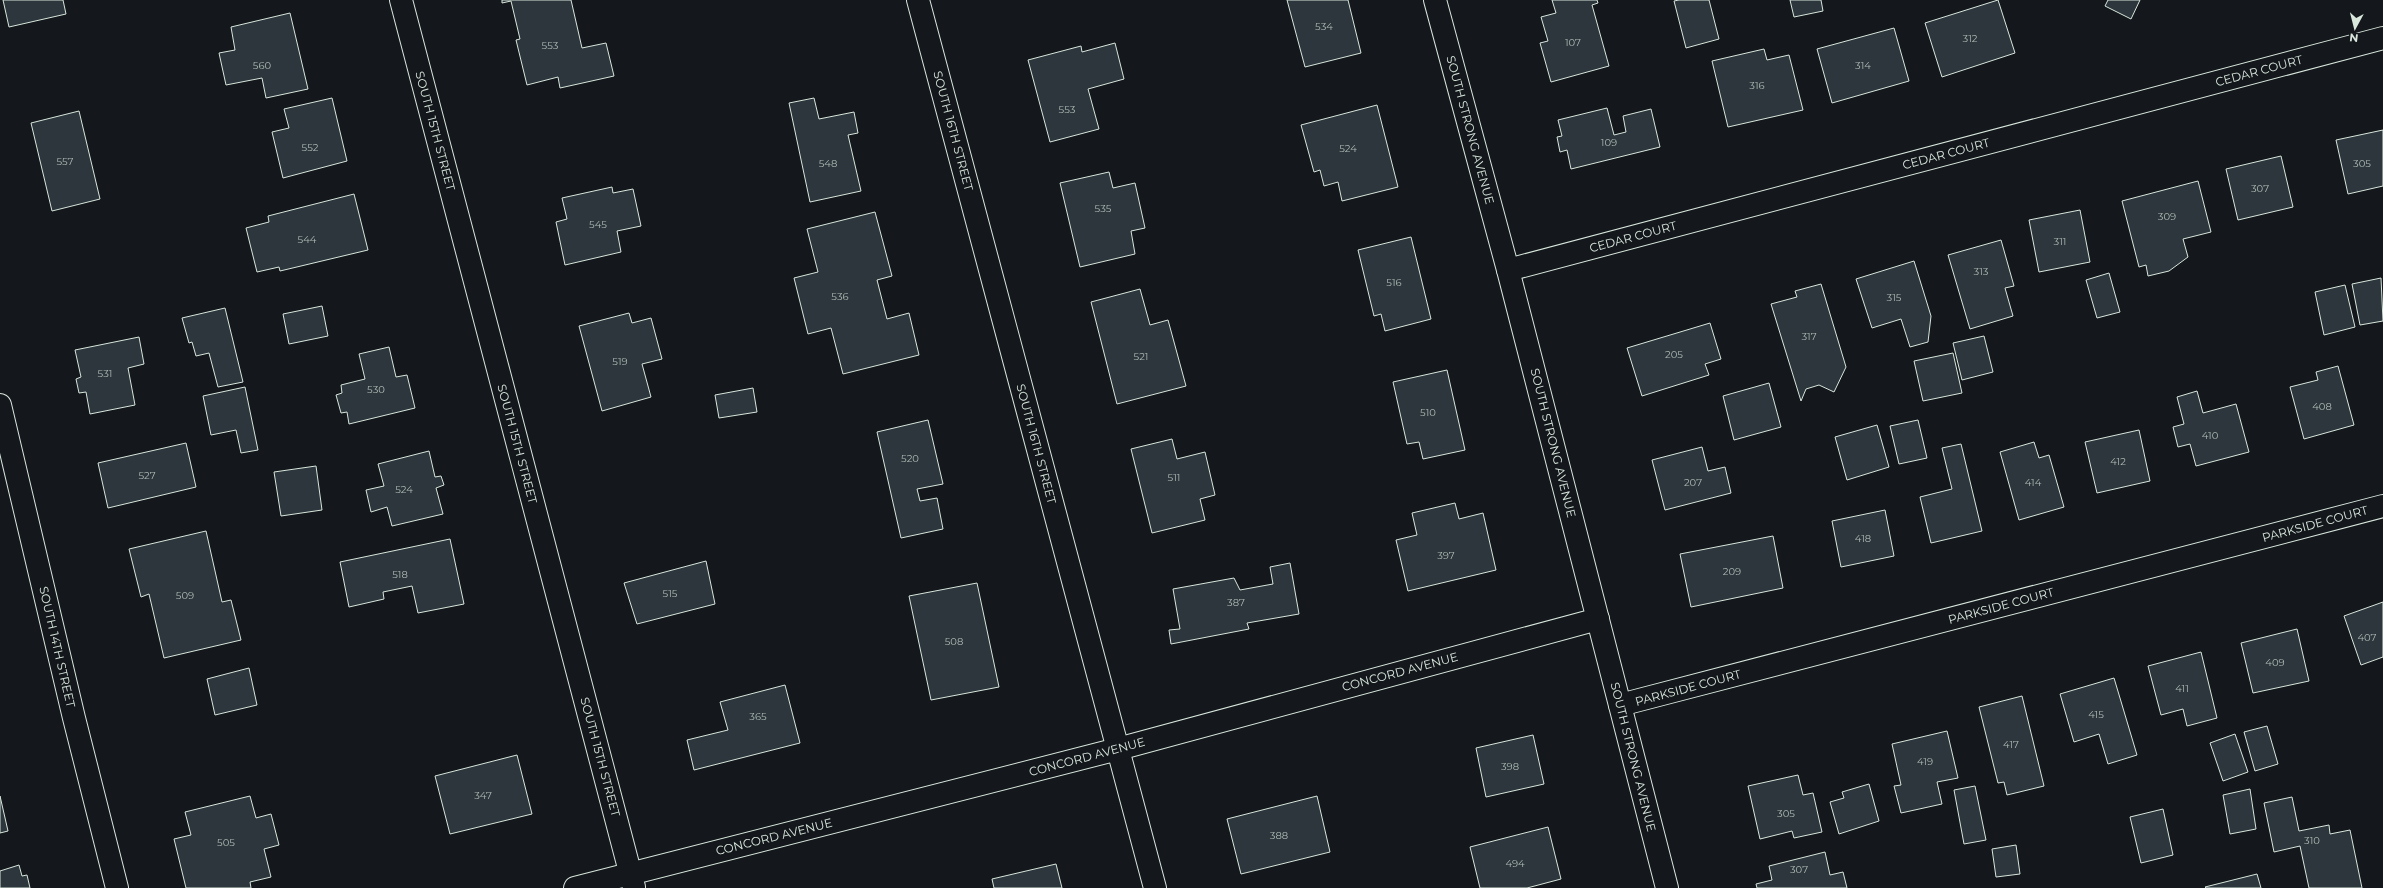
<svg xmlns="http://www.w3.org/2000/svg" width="2383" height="888" viewBox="0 0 2383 888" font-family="Montserrat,sans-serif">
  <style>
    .building { fill: #2c363c; stroke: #d8e6dc }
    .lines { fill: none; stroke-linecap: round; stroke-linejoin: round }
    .minor-casing { stroke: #d8e6dc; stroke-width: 24 }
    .tertiary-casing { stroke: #d8e6dc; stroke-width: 24 }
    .minor { stroke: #14181c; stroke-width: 22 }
    .tertiary { stroke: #14181c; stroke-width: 22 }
    .labels { text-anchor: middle; stroke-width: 3; stroke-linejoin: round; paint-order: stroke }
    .number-label { font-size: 10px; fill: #adbab4 }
    .street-label { font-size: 12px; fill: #d8e6dc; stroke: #14181c }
  </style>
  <rect width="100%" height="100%" fill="#14181c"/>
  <g class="building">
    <path d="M3 0H63L66 14 9 27Z"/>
    <path d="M502 0H571L582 48 606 43 614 76 560 88 558 77 527 85 516 40 520 39 511 1 502 3Z"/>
    <path d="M1287 0H1348L1361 53 1305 67Z"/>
    <path d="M1552 0H1597L1598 3 1592 5 1609 66 1551 82 1540 43 1548 41 1541 17 1556 13Z"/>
    <path d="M1679 0H1709L1719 39 1686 48 1674 1Z"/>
    <path d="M1790 0H1821L1823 11 1794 17Z"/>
    <path d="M1998 0 2015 53 1942 77 1925 23Z"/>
    <path d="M2108 0H2140L2131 19 2105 6Z"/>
    <path d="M290 13 308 89 266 98 262 78 226 85 219 53 235 50 231 27Z"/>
    <path d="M1894 28 1909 81 1832 103 1817 49Z"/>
    <path d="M1115 43 1124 79 1088 89 1099 129 1050 142 1028 60 1081 46 1082 52Z"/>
    <path d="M1764 49 1767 60 1789 55 1803 110 1728 127 1712 61Z"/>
    <path d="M332 98 347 161 283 178 272 132 289 128 284 109Z"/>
    <path d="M814 98 819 119 854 112 858 133 848 135 861 191 810 202 789 103Z"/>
    <path d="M1377 105 1398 187 1342 201 1338 182 1324 186 1320 170 1314 172 1301 125Z"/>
    <path d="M1607 108 1614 135 1626 132 1623 116 1651 109 1660 147 1571 169 1567 150 1560 152 1557 137 1562 136 1558 120Z"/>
    <path d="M79 111 100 199 52 211 31 123Z"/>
    <path d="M2383 130V186L2348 194 2336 140Z"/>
    <path d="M2281 156 2293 207 2238 220 2226 169Z"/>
    <path d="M1109 172 1113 188 1135 183 1145 228 1131 231 1135 254 1080 267 1060 183Z"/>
    <path d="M2198 181 2211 232 2183 239 2188 257 2169 271 2148 276 2146 265 2139 267 2122 201Z"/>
    <path d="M612 187 613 193 633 189 641 226 617 231 621 252 565 265 556 222 567 219 562 198Z"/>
    <path d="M354 194 368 250 280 271 279 267 257 272 246 228 269 222 268 216Z"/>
    <path d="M2080 210 2090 262 2039 272 2029 220Z"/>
    <path d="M875 212 892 276 877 280 887 319 909 313 919 355 843 374 831 328 808 334 794 278 818 272 807 229Z"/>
    <path d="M1411 237 1431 319 1385 331 1381 314 1374 316 1358 250Z"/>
    <path d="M2001 240 2014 286 2005 288 2013 316 1970 329 1948 255Z"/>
    <path d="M1914 261 1931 316 1928 342 1910 347 1901 319 1872 328 1856 279Z"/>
    <path d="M2109 273 2120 312 2097 318 2086 280Z"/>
    <path d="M2381 278 2383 321 2360 325 2352 284Z"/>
    <path d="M1821 284 1846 367 1834 392 1819 385 1806 389 1801 401 1771 304 1797 297 1795 291Z"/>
    <path d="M2345 285 2355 327 2324 335 2315 292Z"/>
    <path d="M1140 289 1150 325 1168 320 1186 386 1117 404 1091 302Z"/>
    <path d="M322 306 328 336 289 344 283 314Z"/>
    <path d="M225 308 243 382 218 387 209 353 196 356 192 342 189 343 182 318Z"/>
    <path d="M629 313 632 323 651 318 662 359 642 364 651 397 602 411 579 326Z"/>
    <path d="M1710 323 1721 359 1705 364 1709 375 1642 396 1627 348Z"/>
    <path d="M1984 336 1993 372 1962 380 1953 343Z"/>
    <path d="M139 337 144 364 128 368 135 405 90 414 86 392 79 393 76 379 81 377 75 350Z"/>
    <path d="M389 347 396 377 407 375 415 408 349 424 347 412 341 413 336 395 342 393 341 385 365 379 359 354Z"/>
    <path d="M1953 353 1962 393 1923 401 1914 361Z"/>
    <path d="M2338 366 2354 425 2304 439 2290 387 2318 380 2316 372Z"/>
    <path d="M1447 370 1465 450 1423 459 1419 442 1407 444 1393 382Z"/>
    <path d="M1769 383 1781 427 1734 440 1723 396Z"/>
    <path d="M245 387 258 450 241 453 236 430 211 435 203 396Z"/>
    <path d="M753 388 757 412 719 418 715 395Z"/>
    <path d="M2197 391 2203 413 2236 404 2249 452 2196 466 2190 444 2178 447 2173 427 2184 424 2177 397Z"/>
    <path d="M928 420 943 484 917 489 920 501 937 498 943 529 901 538 877 432Z"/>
    <path d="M1918 420 1927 458 1899 464 1890 426Z"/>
    <path d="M1877 425 1889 467 1847 480 1835 437Z"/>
    <path d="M2139 430 2150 481 2097 493 2085 442Z"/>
    <path d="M1172 439 1177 459 1205 452 1215 495 1200 499 1205 520 1152 533 1131 449Z"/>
    <path d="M2034 442 2039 458 2049 455 2064 507 2019 520 2000 452Z"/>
    <path d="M186 443 196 487 108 508 98 463Z"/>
    <path d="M1961 444 1982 531 1931 543 1920 497 1952 489 1942 448Z"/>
    <path d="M1702 447 1708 471 1725 467 1731 493 1665 510 1652 460Z"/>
    <path d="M429 451 435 477 441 476 444 485 436 488 443 514 392 526 387 507 371 512 366 490 384 486 378 464Z"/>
    <path d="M316 466 322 510 281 516 274 472Z"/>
    <path d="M1455 503 1459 519 1483 513 1496 570 1408 591 1396 540 1417 535 1412 513Z"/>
    <path d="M1885 510 1894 556 1841 567 1832 521Z"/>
    <path d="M206 531 222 602 231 600 241 640 164 658 149 594 141 597 129 549Z"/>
    <path d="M1773 536 1783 588 1691 607 1680 554Z"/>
    <path d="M450 539 464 604 418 613 412 586 383 592 384 599 349 607 340 562Z"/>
    <path d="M706 561 715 604 637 624 624 583Z"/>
    <path d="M1290 563 1299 614 1247 623 1249 629 1171 644 1169 630 1180 629 1173 589 1234 578 1240 590 1273 584 1270 567Z"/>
    <path d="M977 583 999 687 931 700 909 596Z"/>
    <path d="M2383 602V657L2361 665 2344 616Z"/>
    <path d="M2297 629 2309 681 2253 693 2241 643Z"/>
    <path d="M2201 652 2217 718 2187 726 2183 709 2161 715 2148 666Z"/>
    <path d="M249 668 257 705 215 715 207 679Z"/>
    <path d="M2114 678 2137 755 2108 764 2099 734 2074 742 2060 694Z"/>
    <path d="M785 685 800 743 694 770 687 740 728 730 720 702Z"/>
    <path d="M2022 696 2044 786 2007 795 2004 782 1998 783 1979 707Z"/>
    <path d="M2267 726 2278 764 2255 771 2244 732Z"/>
    <path d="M1947 731 1958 778 1937 782 1942 804 1901 813 1894 786 1901 785 1892 744Z"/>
    <path d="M2235 734 2248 772 2223 781 2210 743Z"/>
    <path d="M1533 735 1544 784 1486 797 1476 748Z"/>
    <path d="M517 755 532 814 450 834 435 776Z"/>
    <path d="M1798 775 1803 795 1813 793 1822 832 1794 838 1792 831 1760 839 1748 786Z"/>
    <path d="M1869 784 1879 821 1839 834 1830 802 1844 798 1842 792Z"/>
    <path d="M1975 786 1986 840 1964 844 1954 790Z"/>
    <path d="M2250 789 2256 829 2230 834 2223 795Z"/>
    <path d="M0 796 8 831 0 833Z"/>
    <path d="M250 796 256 818 271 814 279 845 264 849 271 877 250 882 251 888H186L174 839 191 835 185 812Z"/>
    <path d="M1317 796 1330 852 1241 874 1227 819Z"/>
    <path d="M2292 797 2299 831 2329 825 2330 834 2350 830 2362 888H2309L2300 846 2274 852 2264 803Z"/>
    <path d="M2163 809 2173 855 2141 863 2130 817Z"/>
    <path d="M1548 827 1561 879 1527 888H1480L1470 847Z"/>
    <path d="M2016 845 2020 874 1996 877 1992 849Z"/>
    <path d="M1825 852 1830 875 1843 872 1847 888H1757L1756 884 1772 880 1769 866Z"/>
    <path d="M1056 864 1062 888H994L992 879Z"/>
    <path d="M19 865 22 876 27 875 30 888H0V871Z"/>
    <path d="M2257 874 2261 888H2206L2205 887Z"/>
  </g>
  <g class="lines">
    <g class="minor-casing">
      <g id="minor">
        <path d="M401 0 634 887"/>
        <path d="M918 0 1155 888"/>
        <path d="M1508 270 2383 38"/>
        <path d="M0 405 74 718 117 888"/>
        <path d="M1620 705 2383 506"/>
        <path d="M575 888 1118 749 1598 619"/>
      </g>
    </g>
    <g class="tertiary-casing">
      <path id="tertiary" d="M1435 0 1508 270 1667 888"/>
    </g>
    <use href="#minor" class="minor"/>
    <use href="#tertiary" class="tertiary"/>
  </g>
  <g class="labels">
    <g class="number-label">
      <text x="1324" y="30">534</text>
      <text x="1970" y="42">312</text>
      <text x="1573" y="46">107</text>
      <text x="550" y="49">553</text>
      <text x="262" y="69">560</text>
      <text x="1863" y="69">314</text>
      <text x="1757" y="89">316</text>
      <text x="1067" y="113">553</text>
      <text x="1609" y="146">109</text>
      <text x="310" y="151">552</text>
      <text x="1348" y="152">524</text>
      <text x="65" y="165">557</text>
      <text x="828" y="167">548</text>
      <text x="2362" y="167">305</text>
      <text x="2260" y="192">307</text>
      <text x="1103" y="212">535</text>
      <text x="2167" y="220">309</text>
      <text x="598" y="228">545</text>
      <text x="307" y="243">544</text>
      <text x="2060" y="245">311</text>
      <text x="1981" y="275">313</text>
      <text x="1394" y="286">516</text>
      <text x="840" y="300">536</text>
      <text x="1894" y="301">315</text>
      <text x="1809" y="340">317</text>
      <text x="1674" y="358">205</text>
      <text x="1141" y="360">521</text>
      <text x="620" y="365">519</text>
      <text x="105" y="377">531</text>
      <text x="376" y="393">530</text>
      <text x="2322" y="410">408</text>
      <text x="1428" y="416">510</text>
      <text x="2210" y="439">410</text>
      <text x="910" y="462">520</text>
      <text x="2118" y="465">412</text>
      <text x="147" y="479">527</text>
      <text x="1174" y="481">511</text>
      <text x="1693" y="486">207</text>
      <text x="2033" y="486">414</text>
      <text x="404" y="493">524</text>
      <text x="1863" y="542">418</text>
      <text x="1446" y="559">397</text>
      <text x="1732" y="575">209</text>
      <text x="400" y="578">518</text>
      <text x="670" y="597">515</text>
      <text x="185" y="599">509</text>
      <text x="1236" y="606">387</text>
      <text x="2367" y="641">407</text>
      <text x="954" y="645">508</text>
      <text x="2275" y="666">409</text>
      <text x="2182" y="692">411</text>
      <text x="2096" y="718">415</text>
      <text x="758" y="720">365</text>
      <text x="2011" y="748">417</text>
      <text x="1925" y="765">419</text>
      <text x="1510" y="770">398</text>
      <text x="483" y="799">347</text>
      <text x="1786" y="817">305</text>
      <text x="1279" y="839">388</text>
      <text x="2312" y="844">310</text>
      <text x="226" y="846">505</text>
      <text x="1515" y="867">494</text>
      <text x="1799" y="873">307</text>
    </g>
    <g class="street-label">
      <text transform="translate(2259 71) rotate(-15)" y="4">CEDAR COURT</text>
      <text transform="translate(1470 130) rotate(75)" y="4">SOUTH STRONG AVENUE</text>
      <text transform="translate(435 131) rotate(75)" y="4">SOUTH 15TH STREET</text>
      <text transform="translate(953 131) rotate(75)" y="4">SOUTH 16TH STREET</text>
      <text transform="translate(1946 154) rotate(-15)" y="4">CEDAR COURT</text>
      <text transform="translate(1633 237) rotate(-15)" y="4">CEDAR COURT</text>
      <text transform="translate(1553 443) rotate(76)" y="4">SOUTH STRONG AVENUE</text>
      <text transform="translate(517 444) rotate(75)" y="4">SOUTH 15TH STREET</text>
      <text transform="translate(1036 444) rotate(75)" y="4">SOUTH 16TH STREET</text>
      <text transform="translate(2315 524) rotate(-15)" y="4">PARKSIDE COURT</text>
      <text transform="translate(2001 606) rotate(-15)" y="4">PARKSIDE COURT</text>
      <text transform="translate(57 647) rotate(77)" y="4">SOUTH 14TH STREET</text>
      <text transform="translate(1400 672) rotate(-15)" y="4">CONCORD AVENUE</text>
      <text transform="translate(1688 688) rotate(-15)" y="4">PARKSIDE COURT</text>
      <text transform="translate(600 757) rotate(75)" y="4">SOUTH 15TH STREET</text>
      <text transform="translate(1087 757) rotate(-15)" y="4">CONCORD AVENUE</text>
      <text transform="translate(1633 757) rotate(76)" y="4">SOUTH STRONG AVENUE</text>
      <text transform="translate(774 837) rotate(-14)" y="4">CONCORD AVENUE</text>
    </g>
  </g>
  <g transform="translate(2355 28) rotate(187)" stroke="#14181c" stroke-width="3" paint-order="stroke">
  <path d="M0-3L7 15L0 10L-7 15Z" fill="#d8e6dc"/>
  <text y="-6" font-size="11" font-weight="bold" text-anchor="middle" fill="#d8e6dc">N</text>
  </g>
</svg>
